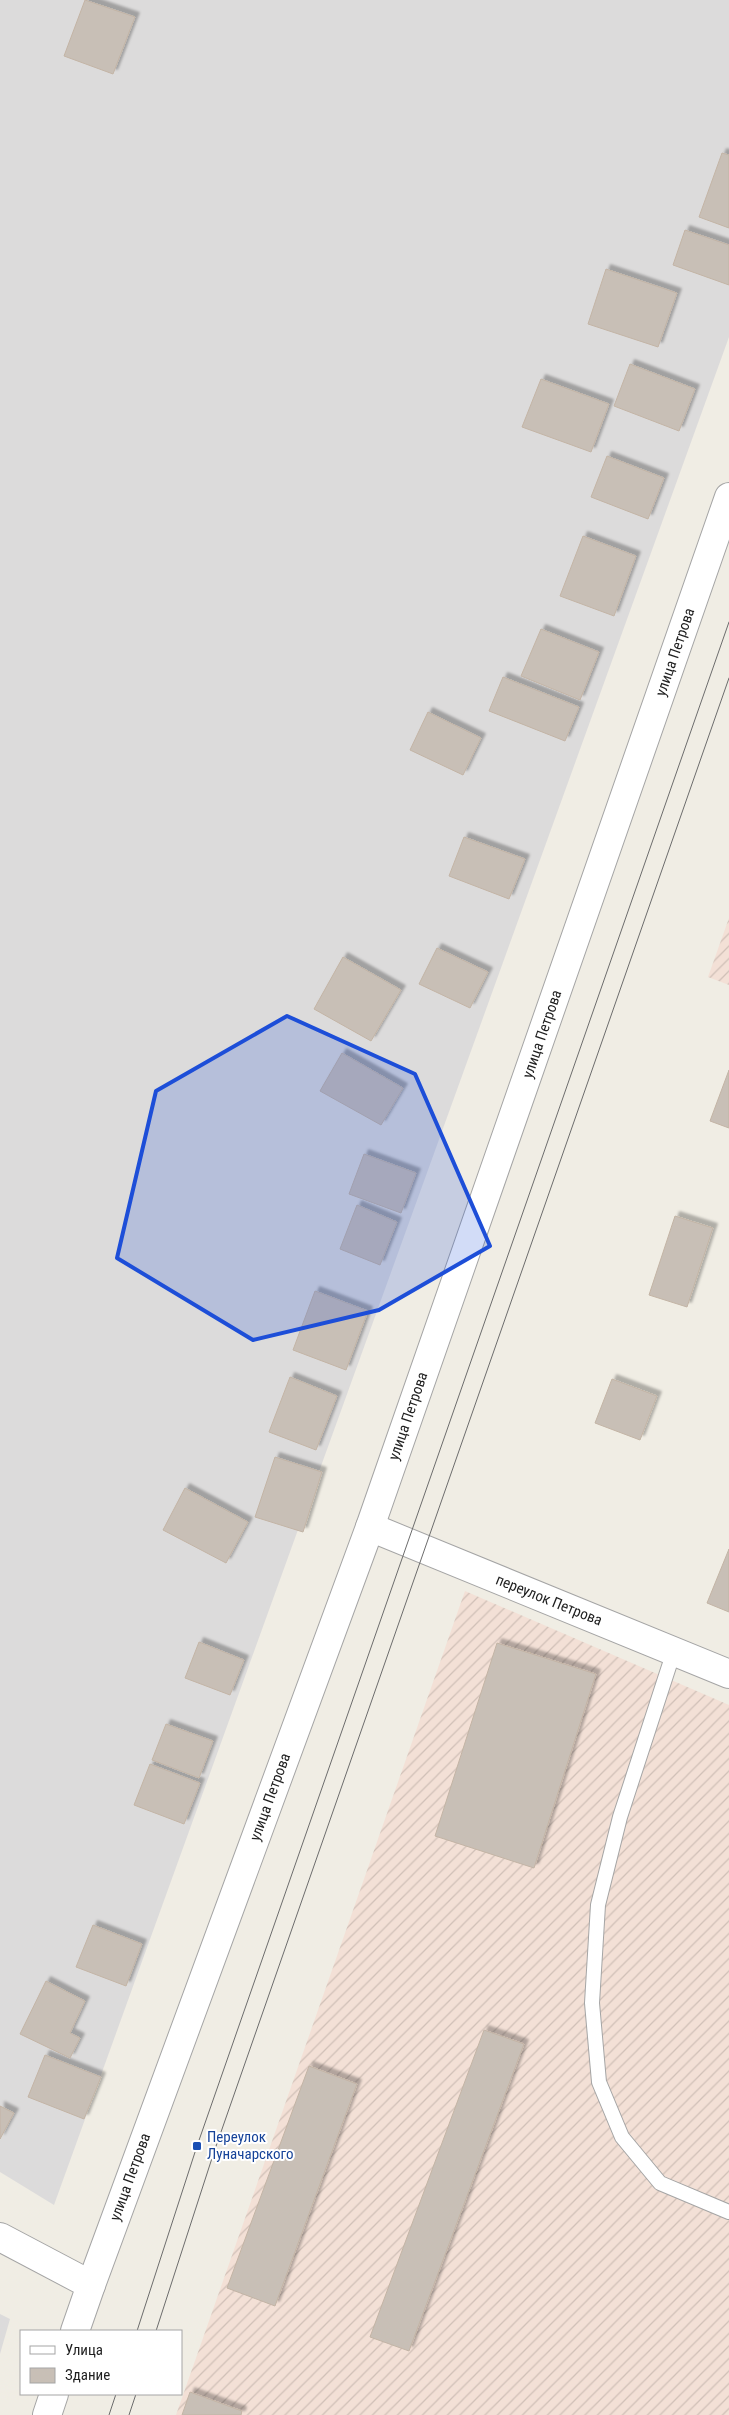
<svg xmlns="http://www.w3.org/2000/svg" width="729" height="2415" viewBox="0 0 729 2415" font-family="'Roboto Condensed',sans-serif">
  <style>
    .residential { fill: #dcdbdb }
    .military { fill: url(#military-furrows) }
    .building { fill: #c8bfb6; stroke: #c3b4a5; filter: url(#shadow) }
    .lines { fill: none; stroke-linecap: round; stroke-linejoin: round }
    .service-casing { stroke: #a5a5a5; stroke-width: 16 }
    .minor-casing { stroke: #a5a5a5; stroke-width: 30 }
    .tertiary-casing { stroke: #a5a5a5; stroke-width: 30 }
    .service { stroke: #fff; stroke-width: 14 }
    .minor { stroke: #fff; stroke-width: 28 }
    .tertiary { stroke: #fff; stroke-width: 28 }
    .tram { stroke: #6c6c6c; stroke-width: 1 }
    .marked { fill: #1d4ed8; fill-opacity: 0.2; stroke: #1d4ed8; stroke-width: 4; stroke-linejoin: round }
    .transit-dot { fill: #1a4fb4; stroke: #fff; stroke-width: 2 }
    .labels { text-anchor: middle; stroke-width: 4; stroke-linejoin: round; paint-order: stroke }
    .street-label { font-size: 15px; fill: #1e1e1e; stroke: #fff }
    .transit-label { font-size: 15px; fill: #164399; stroke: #fff; text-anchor: start }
  </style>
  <defs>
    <pattern id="military-furrows" width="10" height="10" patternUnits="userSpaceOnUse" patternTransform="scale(1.25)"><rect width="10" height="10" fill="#f3e0d6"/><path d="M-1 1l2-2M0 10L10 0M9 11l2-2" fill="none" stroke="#d0c0b7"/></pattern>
    <filter id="shadow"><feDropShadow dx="4.5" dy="-4.5" stdDeviation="1" flood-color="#0004"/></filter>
  </defs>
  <rect width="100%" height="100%" fill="#f0ede4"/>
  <g class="residential">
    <path d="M0 0H729V337L54 2205 0 2172Z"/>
    <path d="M0 2314 10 2319 0 2354Z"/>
  </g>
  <g class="military">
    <path d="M729 918V985L708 977Z"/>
    <path d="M465 1591 729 1705V2415H176Z"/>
  </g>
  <g class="building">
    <path d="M85 0 135 17 113 74 64 56Z"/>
    <path d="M722 153 729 155V228L699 217Z"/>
    <path d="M685 230 729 245V285L673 265Z"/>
    <path d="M606 269 677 293 658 347 588 324Z"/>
    <path d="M630 364 695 389 679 431 614 406Z"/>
    <path d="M541 379 609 404 591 452 522 427Z"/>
    <path d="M607 456 664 478 648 519 591 497Z"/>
    <path d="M583 536 636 556 614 616 560 596Z"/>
    <path d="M541 629 599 652 580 700 521 676Z"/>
    <path d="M503 677 579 707 565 741 489 711Z"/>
    <path d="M428 712 481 738 463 775 410 750Z"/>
    <path d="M464 837 525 859 509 899 449 876Z"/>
    <path d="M437 948 488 972 470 1008 419 984Z"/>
    <path d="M343 957 401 990 371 1041 314 1009Z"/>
    <path d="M342 1053 403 1088 381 1125 320 1091Z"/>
    <path d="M729 1070V1128L710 1121Z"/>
    <path d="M364 1154 416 1173 401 1213 349 1194Z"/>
    <path d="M357 1205 397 1222 380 1265 340 1249Z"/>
    <path d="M675 1216 713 1228 687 1307 649 1295Z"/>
    <path d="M315 1291 368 1311 346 1370 293 1350Z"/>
    <path d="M290 1377 337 1396 316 1450 269 1432Z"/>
    <path d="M612 1379 657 1396 640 1440 595 1423Z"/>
    <path d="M275 1457 322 1472 303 1532 255 1517Z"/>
    <path d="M185 1488 248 1522 226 1563 163 1530Z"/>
    <path d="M729 1549V1612L707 1603Z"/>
    <path d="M199 1642 244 1660 230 1695 185 1678Z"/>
    <path d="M497 1643 596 1674 534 1868 435 1836Z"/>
    <path d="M166 1724 213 1741 199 1778 152 1760Z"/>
    <path d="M150 1764 200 1783 184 1824 134 1805Z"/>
    <path d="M93 1925 142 1944 126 1986 76 1967Z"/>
    <path d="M46 1981 85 2001 70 2033 80 2038 70 2058 20 2034Z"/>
    <path d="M484 2030 524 2044 409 2351 370 2337Z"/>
    <path d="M45 2055 101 2077 84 2119 28 2097Z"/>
    <path d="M309 2066 357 2084 275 2306 227 2288Z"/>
    <path d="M0 2106 14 2113 0 2139Z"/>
    <path d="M190 2392 242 2411 241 2415H182Z"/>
  </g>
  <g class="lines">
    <g class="service-casing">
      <path id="service" d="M674 1651 620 1817 598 1905 592 2003 599 2082 622 2137 660 2183 729 2212"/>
    </g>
    <g class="minor-casing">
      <g id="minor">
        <path d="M370 1527 729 1674"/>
        <path d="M91 2285 370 1527 729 497"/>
      </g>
    </g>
    <g class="tertiary-casing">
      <g id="tertiary">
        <path d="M0 2237 91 2285 75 2331"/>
        <path d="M47 2415 54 2394"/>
      </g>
    </g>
    <use href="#service" class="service"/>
    <use href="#minor" class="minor"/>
    <use href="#tertiary" class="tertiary"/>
    <g class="tram">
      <path d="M137 2331 197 2146 729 622"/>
      <path d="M156 2331 214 2152 729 678"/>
      <path d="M109 2415 116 2394"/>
      <path d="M129 2415 136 2394"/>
    </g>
  </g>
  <path class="marked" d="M287 1016 415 1074 490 1246 379 1310 253 1340 117 1258 156 1091Z"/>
  <rect class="transit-dot" x="192" y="2141" width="10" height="10" rx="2.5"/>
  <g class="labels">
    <g class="street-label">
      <text transform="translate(675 652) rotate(-71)" y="5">улица Петрова</text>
      <text transform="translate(542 1034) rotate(-71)" y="5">улица Петрова</text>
      <text transform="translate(408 1416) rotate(-71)" y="5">улица Петрова</text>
      <text transform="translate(549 1600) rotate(22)" y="5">переулок Петрова</text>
      <text transform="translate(270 1797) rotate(-70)" y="5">улица Петрова</text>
      <text transform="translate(130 2177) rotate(-70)" y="5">улица Петрова</text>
    </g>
    <g class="transit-label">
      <text x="207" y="2142">Переулок<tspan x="207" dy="17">Луначарского</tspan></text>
    </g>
  </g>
  <rect x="20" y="2330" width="162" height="65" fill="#ffffff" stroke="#a5a5a5"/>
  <rect x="30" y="2346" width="25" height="8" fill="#ffffff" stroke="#a5a5a5"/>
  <text x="65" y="2355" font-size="15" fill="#1e1e1e">Улица</text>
  <rect x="30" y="2368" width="25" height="15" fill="#c8bfb6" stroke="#a5a5a5"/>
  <text x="65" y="2380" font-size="15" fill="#1e1e1e">Здание</text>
</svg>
